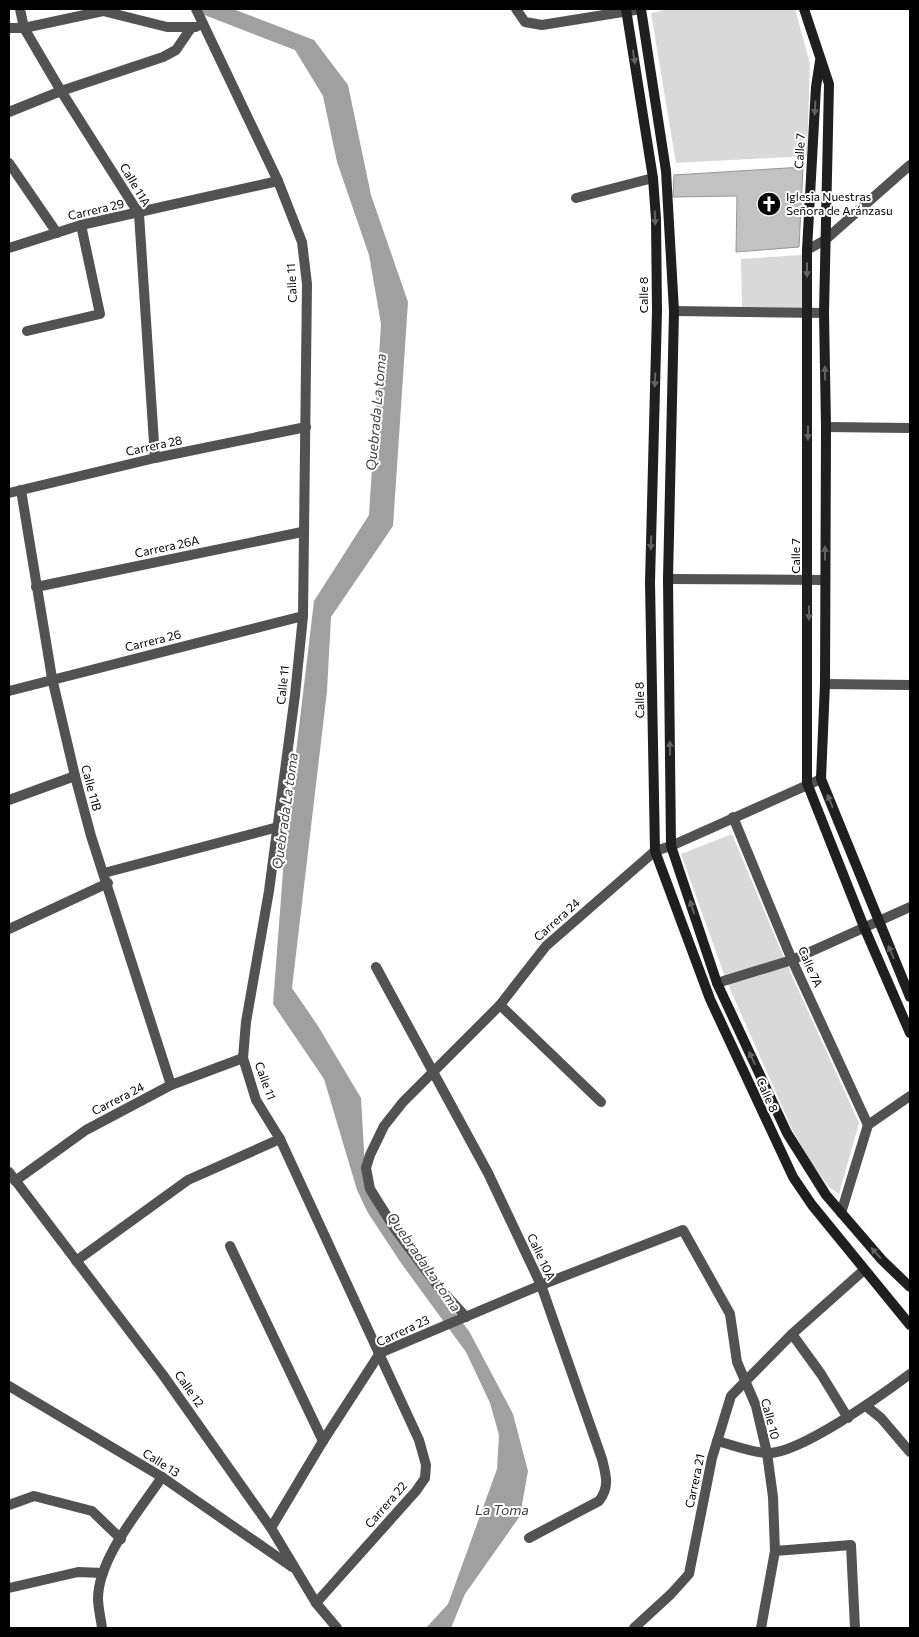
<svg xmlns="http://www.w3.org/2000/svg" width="919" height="1637" viewBox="0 0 919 1637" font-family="Commissioner,sans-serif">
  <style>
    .green { fill: #d9d9d9 }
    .water { fill: #a0a0a0 }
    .building { fill: #c2c2c2; stroke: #969696 }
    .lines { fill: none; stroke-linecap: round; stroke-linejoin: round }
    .street { stroke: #525252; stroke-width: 10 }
    .secondary { stroke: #1f1f1f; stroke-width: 10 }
    .oneway { fill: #626262 }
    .labels { text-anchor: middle; stroke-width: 4; stroke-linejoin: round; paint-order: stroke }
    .street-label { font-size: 12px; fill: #000; stroke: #fff }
    .poi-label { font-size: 12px; fill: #000; stroke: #fff; text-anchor: start }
    .water-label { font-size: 14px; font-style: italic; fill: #414141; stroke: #fff }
  </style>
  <rect width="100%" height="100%" fill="#fff"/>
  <g class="green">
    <path d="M670 9H795L810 64 807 156 676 163 651 13Z"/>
    <path d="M802 255 803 309 742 307 741 259Z"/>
    <path d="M732 834 787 965 859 1123 839 1194 829 1187 811 1163 792 1129 726 980 681 854Z"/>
  </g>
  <path class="water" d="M189 9H233L314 40 348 85 371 195 408 302 393 526 331 617 327 691 292 988 318 1026 361 1098 366 1186 397 1239 469 1331 513 1414 528 1471 520 1516 465 1594 451 1628H426L448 1604 497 1469 499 1435 490 1403 466 1352 401 1263 368 1213 357 1190 324 1079 273 1004 285 845 314 601 369 515 381 324 369 255 337 162 323 96 295 50Z"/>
  <path class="building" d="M803 167 799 247 736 252 737 196 673 197 674 175Z"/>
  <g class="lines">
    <g class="street">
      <path d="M20 9 24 28 61 91 139 214 155 458"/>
      <path d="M196 9 278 181 302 242 307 284 303 616 295 695 269 891 246 1022 243 1058 256 1100 280 1139 419 1440 426 1465 425 1478 416 1491 316 1603"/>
      <path d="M516 9 525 22 542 25 641 9"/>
      <path d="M9 28H24L103 11 167 27H196"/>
      <path d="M9 112 61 91 163 57 176 50 191 28"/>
      <path d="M9 163 57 233"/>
      <path d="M576 198 653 178"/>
      <path d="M9 248 81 225 278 181"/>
      <path d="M807 250 825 240 910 165"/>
      <path d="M674 311 824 313"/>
      <path d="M27 331 100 314 81 225"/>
      <path d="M826 427 910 428"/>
      <path d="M21 490 52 678 75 776 91 836 171 1085"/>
      <path d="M9 493 155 458 306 427"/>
      <path d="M668 579 825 580"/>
      <path d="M36 587 302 532"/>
      <path d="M825 684 910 685"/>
      <path d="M9 691 303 616"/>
      <path d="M9 800 75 776"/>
      <path d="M733 817 792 960 868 1125"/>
      <path d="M104 873 278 827"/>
      <path d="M9 929 108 883"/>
      <path d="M376 967 488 1173 541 1285 602 1459C606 1475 610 1487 599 1501L529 1538"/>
      <path d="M717 983 792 960 910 907"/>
      <path d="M500 1005 601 1102"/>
      <path d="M9 1172 163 1375 271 1528 316 1603 337 1628"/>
      <path d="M15 1181 86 1130 171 1085 243 1058"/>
      <path d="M841 1213 868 1125 910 1096"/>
      <path d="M230 1246 323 1441"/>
      <path d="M76 1261 188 1180 280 1139"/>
      <path d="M466 1317 437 1285 395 1229 370 1189 366 1168 370 1155 384 1126 403 1102 500 1005 546 946 655 851 671 846 821 779"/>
      <path d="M792 1334 821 1374 848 1418"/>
      <path d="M9 1386 162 1477 292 1567"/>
      <path d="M866 1406 881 1418 910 1452"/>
      <path d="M717 1441C733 1445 750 1452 766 1453 797 1456 883 1394 910 1374"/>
      <path d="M9 1505 34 1496 92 1511 121 1539"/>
      <path d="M271 1528 323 1441 380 1353 541 1285 683 1230 730 1314 737 1362 756 1406 767 1453 773 1497 775 1551 761 1628"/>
      <path d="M775 1551 851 1545 855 1628"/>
      <path d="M9 1588 78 1572 103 1573"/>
      <path d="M102 1628C101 1619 98 1608 98 1598 99 1557 140 1510 162 1477"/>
      <path d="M634 1628 671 1594 689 1574 712 1458 731 1396 792 1334 864 1270"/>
    </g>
    <g class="secondary">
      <path d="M626 9 653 178 656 219 657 311 650 582 655 851 710 999 793 1177 812 1205 910 1325"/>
      <path d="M641 9 666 171 674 311 668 579 671 846 717 983 787 1133 826 1195 882 1260 910 1287"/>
      <path d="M804 9 829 84 824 313 826 427 825 684 821 779 910 997"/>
      <path d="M820 61 816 87 807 250V783L864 927 910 1033"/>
    </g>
  </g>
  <defs><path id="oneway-solid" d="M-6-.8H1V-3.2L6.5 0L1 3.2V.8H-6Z" transform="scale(1.25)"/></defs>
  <g class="oneway">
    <use href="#oneway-solid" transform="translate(634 57) rotate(81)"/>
    <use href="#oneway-solid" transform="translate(815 108) rotate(93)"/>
    <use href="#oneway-solid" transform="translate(655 218) rotate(88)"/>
    <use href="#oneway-solid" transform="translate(807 270) rotate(90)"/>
    <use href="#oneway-solid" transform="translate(825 373) rotate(-91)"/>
    <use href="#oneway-solid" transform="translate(655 380) rotate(92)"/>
    <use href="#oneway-solid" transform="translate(808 433) rotate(90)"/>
    <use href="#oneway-solid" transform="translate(651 543) rotate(92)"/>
    <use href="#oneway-solid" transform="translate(825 553) rotate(-90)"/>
    <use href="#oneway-solid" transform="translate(809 613) rotate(90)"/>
    <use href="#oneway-solid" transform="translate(670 748) rotate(-91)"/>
    <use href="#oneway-solid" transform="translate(830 801) rotate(-112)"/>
    <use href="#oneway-solid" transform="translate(692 907) rotate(-108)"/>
    <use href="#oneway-solid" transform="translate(891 952) rotate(-113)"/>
    <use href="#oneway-solid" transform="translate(752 1058) rotate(-115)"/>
    <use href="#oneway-solid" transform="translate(876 1253) rotate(-132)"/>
  </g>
  <defs>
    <g id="church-disc" transform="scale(1.25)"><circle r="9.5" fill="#000" stroke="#fff"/><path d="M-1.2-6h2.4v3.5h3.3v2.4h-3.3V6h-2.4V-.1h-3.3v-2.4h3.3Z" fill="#fff"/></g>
  </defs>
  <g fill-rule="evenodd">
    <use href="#church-disc" x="769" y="204"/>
  </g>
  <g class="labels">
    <g class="street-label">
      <text transform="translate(800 151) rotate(-87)" y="4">Calle 7</text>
      <text transform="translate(135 185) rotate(59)" y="4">Calle 11A</text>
      <text transform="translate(96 210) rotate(-13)" y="4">Carrera 29</text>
      <text transform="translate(292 283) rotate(-93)" y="4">Calle 11</text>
      <text transform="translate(644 295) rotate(-90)" y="4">Calle 8</text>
      <text transform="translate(154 446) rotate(-12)" y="4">Carrera 28</text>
      <text transform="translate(167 547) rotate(-12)" y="4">Carrera 26A</text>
      <text transform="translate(796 556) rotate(-90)" y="4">Calle 7</text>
      <text transform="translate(153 641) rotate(-14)" y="4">Carrera 26</text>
      <text transform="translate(283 685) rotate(-84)" y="4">Calle 11</text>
      <text transform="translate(640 700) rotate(-91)" y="4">Calle 8</text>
      <text transform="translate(91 788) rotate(75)" y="4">Calle 11B</text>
      <text transform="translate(557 920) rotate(-42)" y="4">Carrera 24</text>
      <text transform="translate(810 967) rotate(66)" y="4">Calle 7A</text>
      <text transform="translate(265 1081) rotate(70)" y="4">Calle 11</text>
      <text transform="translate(767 1095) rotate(66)" y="4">Calle 8</text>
      <text transform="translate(118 1099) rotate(-27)" y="4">Carrera 24</text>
      <text transform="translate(541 1257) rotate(65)" y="4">Calle 10A</text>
      <text transform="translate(403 1331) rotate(-25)" y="4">Carrera 23</text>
      <text transform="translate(189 1389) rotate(55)" y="4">Calle 12</text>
      <text transform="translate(770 1419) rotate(75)" y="4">Calle 10</text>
      <text transform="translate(161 1463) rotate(32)" y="4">Calle 13</text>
      <text transform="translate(695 1481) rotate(-78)" y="4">Carrera 21</text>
      <text transform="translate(386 1505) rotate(-49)" y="4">Carrera 22</text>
    </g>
    <g class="poi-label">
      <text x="786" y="201">Iglesia Nuestras<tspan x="786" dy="14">Señora de Aránzasu</tspan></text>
    </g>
    <g class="water-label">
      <text transform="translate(376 412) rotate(-85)" y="5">Quebrada La toma</text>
      <text transform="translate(285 811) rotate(-82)" y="5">Quebrada La toma</text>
      <text transform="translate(424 1262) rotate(55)" y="5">Quebrada La toma</text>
      <text x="502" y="1515">La Toma</text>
    </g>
  </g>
  <rect width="919" height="1637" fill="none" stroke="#000000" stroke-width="20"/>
</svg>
